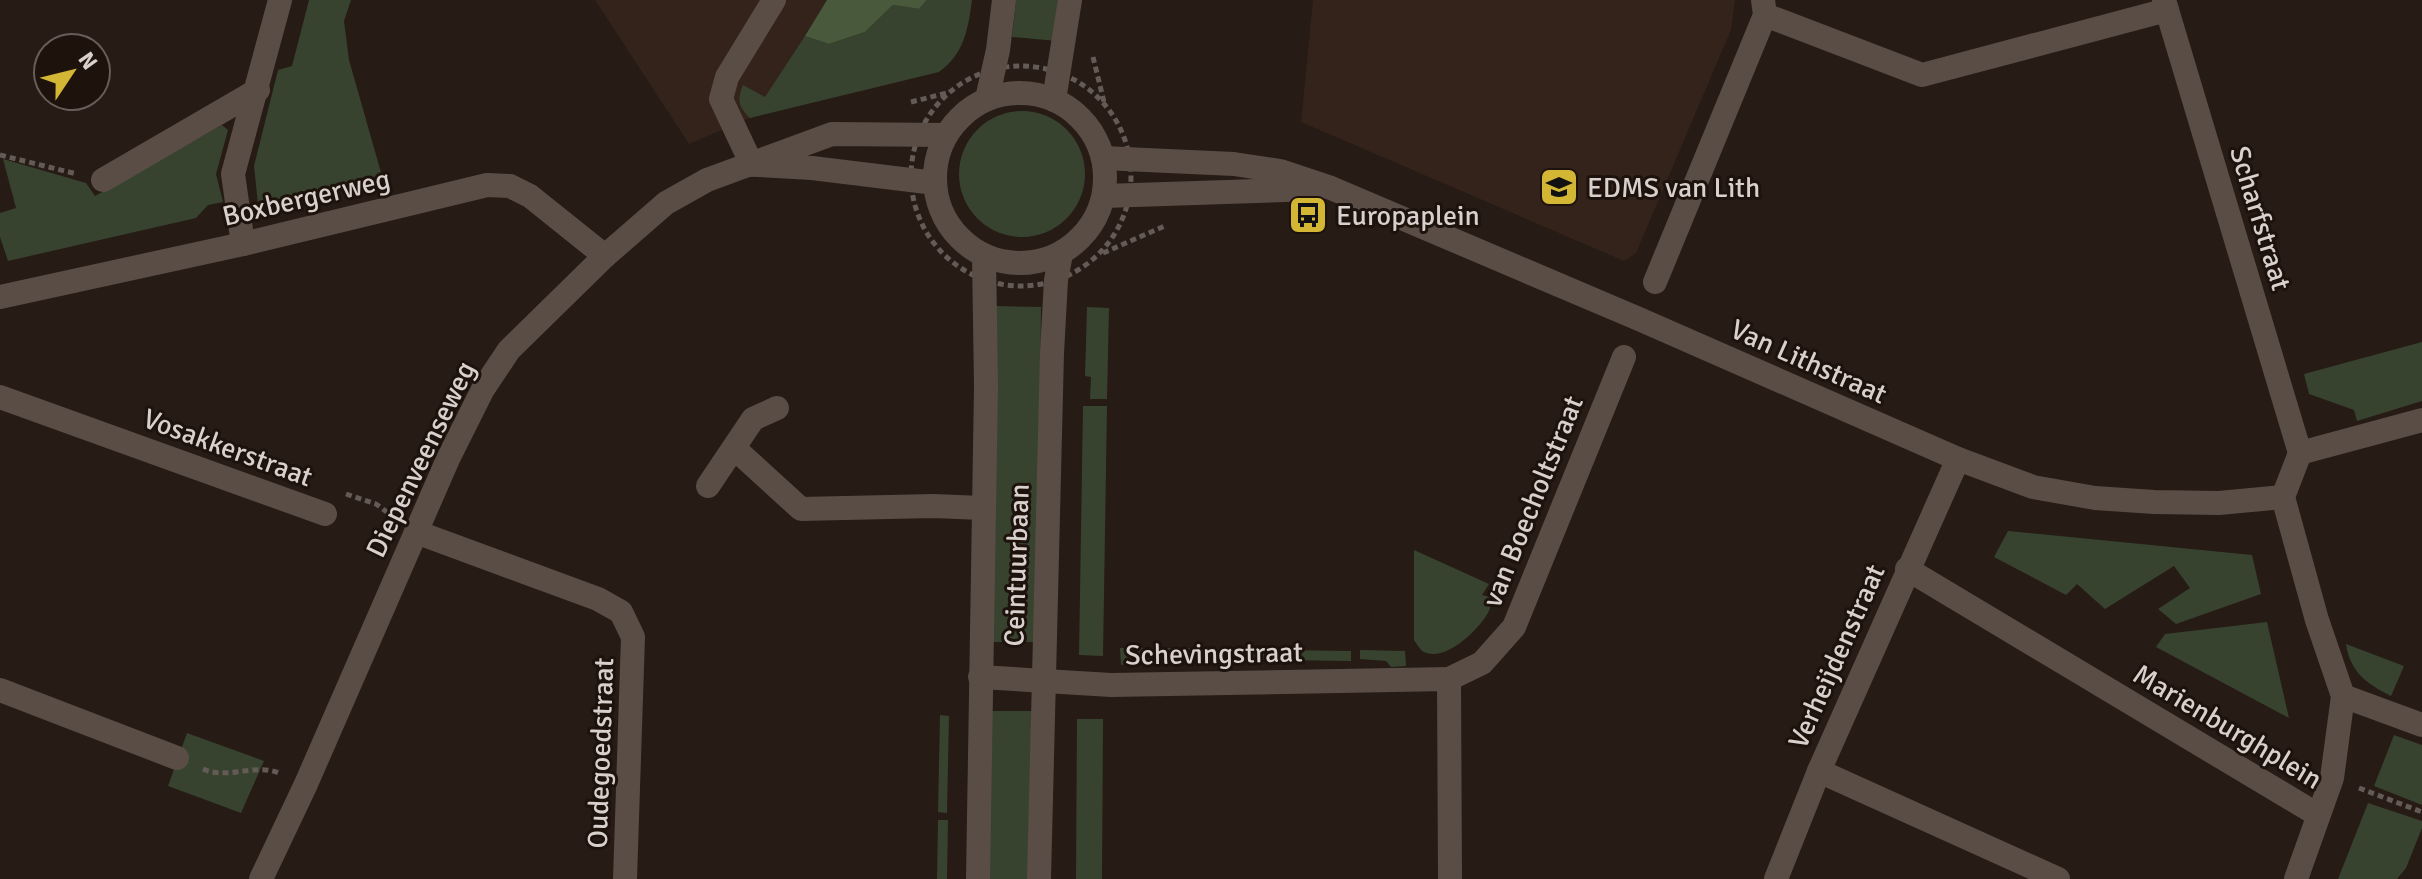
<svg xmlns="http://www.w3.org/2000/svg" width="2422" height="879" viewBox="0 0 2422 879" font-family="Signika,sans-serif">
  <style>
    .built { fill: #33231a }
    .green { fill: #37432f }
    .forest { fill: #485a3b }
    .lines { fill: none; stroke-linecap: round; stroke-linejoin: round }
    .path { stroke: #655b56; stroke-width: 5; stroke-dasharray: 6 4; stroke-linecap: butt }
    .minor { stroke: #5a4d46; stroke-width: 24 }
    .labels { text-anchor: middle; stroke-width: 6; stroke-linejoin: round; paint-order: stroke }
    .poi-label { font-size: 28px; fill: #d8d0cc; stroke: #1d120c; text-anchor: start }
    .street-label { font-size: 28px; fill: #d8d0cc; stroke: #1d120c }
  </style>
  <rect width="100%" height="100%" fill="#261b15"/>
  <g class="built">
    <path d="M595 0H855L777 111 750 118 689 144Z"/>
    <path d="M1313 0H1735V1L1731 30 1636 253 1624 261 1301 122Z"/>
  </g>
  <g class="green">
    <path d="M309 0H351L344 21 349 60 382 176 258 204 254 166 278 70 292 66Z"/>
    <path d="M927 0H972C968 30 964 54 939 72L750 118C738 106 737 100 743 85L765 97 805 36 829 44 865 32 893 5 919 9Z"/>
    <path d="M1016 0H1062L1057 41 1012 37Z"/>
    <circle cx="1022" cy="174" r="63"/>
    <path d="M222 125 228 130 216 174 223 202 208 205 196 218 8 261 0 237V213L16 208 3 159 86 183 95 196Z"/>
    <path d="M996 306 1041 307 1038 642H991Z"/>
    <path d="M1087 307 1109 308 1107 399H1090L1091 377 1085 376Z"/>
    <path d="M2422 342V401L2357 421 2354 410 2309 394 2304 374Z"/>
    <path d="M1083 406H1107L1103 656 1079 655Z"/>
    <path d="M2008 531 2252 555 2261 594 2176 624 2158 609 2190 588 2174 566 2105 609 2077 584 2066 595 1994 557Z"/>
    <path d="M1414 550 1489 584 1482 595 1493 598C1491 604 1490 611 1486 616 1476 632 1443 664 1422 651 1419 648 1417 644 1414 640Z"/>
    <path d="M2267 622 2289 718 2156 647 2165 634Z"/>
    <path d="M2346 644 2404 666 2391 696C2367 684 2350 672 2346 644Z"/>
    <path d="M1120 648H1193V660L1133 659 1128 664 1121 665Z"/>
    <path d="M1201 648 1271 650 1272 660H1200Z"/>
    <path d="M1280 650 1351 651V661L1280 660Z"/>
    <path d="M1360 650 1405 651 1406 666 1391 667 1386 661 1360 659Z"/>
    <path d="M990 711H1036L1034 879H987Z"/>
    <path d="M940 715 949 716 947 813 938 812Z"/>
    <path d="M1077 719H1103L1102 879H1076Z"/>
    <path d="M187 733 264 761 241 813 168 786Z"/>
    <path d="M2394 735 2422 745V805L2374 786Z"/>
    <path d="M2368 803 2422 821V828L2406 868 2397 879H2338Z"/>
    <path d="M938 820H948L947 879H937Z"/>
  </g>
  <path class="forest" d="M827 0H927L919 9 893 5 865 32 829 44 805 36Z"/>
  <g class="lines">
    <g class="path">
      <path d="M1093 57 1104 102"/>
      <circle cx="1021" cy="176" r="110"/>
      <path d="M911 102 947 93"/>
      <path d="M0 155 77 174"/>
      <path d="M1103 253 1167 225"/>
      <path d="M346 494 376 504 391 515"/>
      <path d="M203 769C228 780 255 763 279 773"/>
      <path d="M2359 788 2422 812"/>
    </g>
    <g class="minor">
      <path d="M2164 0 2300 453"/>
      <path d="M1765 15 1922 75 2167 10"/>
      <circle cx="1020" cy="178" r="85"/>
      <path d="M987 99 998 50 1004 0"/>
      <path d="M1054 100 1070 0"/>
      <path d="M1103 158 1234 164 1280 171 1331 188 1639 319 1958 459 2033 487 2095 498 2154 502 2219 503 2283 497"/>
      <path d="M752 165 721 99 727 77 774 0"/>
      <path d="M758 165 812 168 935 183"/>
      <path d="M103 180 258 90"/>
      <path d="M1104 196 1316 189"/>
      <path d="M243 244 233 174 280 0"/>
      <path d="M1655 282 1765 15 1763 0"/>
      <path d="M0 297 243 244 487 185 510 186 530 196 605 256"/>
      <path d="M0 397 325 514"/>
      <path d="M734 448 801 509 933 506 983 508"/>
      <path d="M708 486 753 419 777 408"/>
      <path d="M2283 497 2317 620 2343 696 2332 778 2296 879"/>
      <path d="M2283 497 2300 453 2422 420"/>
      <path d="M416 532 598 599 621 612 633 637 625 879"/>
      <path d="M1907 569 2318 815"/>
      <path d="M980 677 1111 685 1449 679"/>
      <path d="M0 690 177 758"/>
      <path d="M2343 696 2422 725"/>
      <path d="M1819 771 2058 879"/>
      <path d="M261 879 306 784 448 459 483 389 509 350 605 256 666 203 707 180 832 134 946 135"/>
      <path d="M978 879 986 386 984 256"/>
      <path d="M1039 879 1052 353 1056 280 1061 254"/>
      <path d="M1450 879 1449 679 1482 663 1514 627 1624 357"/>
      <path d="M1776 879 1819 771 1958 459"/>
    </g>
  </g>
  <defs>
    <g id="school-square" transform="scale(2)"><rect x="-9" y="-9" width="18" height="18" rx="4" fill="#d4b635" stroke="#1d120c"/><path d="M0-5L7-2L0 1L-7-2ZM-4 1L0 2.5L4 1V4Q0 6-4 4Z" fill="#111"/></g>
    <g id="bus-square" transform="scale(2)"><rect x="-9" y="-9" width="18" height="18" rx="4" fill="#d4b635" stroke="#1d120c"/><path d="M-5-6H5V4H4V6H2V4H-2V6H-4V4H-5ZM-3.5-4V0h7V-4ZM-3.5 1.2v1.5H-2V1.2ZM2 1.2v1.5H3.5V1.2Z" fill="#111"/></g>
  </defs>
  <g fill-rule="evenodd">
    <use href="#school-square" x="1559" y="187"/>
    <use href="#bus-square" x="1308" y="215"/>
  </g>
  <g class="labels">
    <g class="poi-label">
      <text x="1587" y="197">EDMS van Lith</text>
      <text x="1336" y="225">Europaplein</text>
    </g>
    <g class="street-label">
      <text transform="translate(306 197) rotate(-13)" y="10">Boxbergerweg</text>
      <text transform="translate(2261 218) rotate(73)" y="10">Scharfstraat</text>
      <text transform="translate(1809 361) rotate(24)" y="10">Van Lithstraat</text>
      <text transform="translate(228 447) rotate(20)" y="10">Vosakkerstraat</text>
      <text transform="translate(420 459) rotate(-64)" y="10">Diepenveenseweg</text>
      <text transform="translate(1532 501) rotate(-68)" y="10">van Boecholtstraat</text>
      <text transform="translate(1016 565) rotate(-88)" y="10">Ceintuurbaan</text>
      <text transform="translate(1214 653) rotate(-1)" y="10">Schevingstraat</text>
      <text transform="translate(1836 656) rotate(-66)" y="10">Verheijdenstraat</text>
      <text transform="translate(2228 726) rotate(31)" y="10">Marienburghplein</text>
      <text transform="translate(600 753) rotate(-88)" y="10">Oudegoedstraat</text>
    </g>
  </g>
  <g transform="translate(72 72) rotate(55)"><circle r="38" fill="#1d120c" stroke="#685e59" stroke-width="2"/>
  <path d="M0-6L14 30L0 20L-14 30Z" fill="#d4b635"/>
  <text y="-12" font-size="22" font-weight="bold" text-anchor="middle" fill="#d8d0cc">N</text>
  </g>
</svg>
